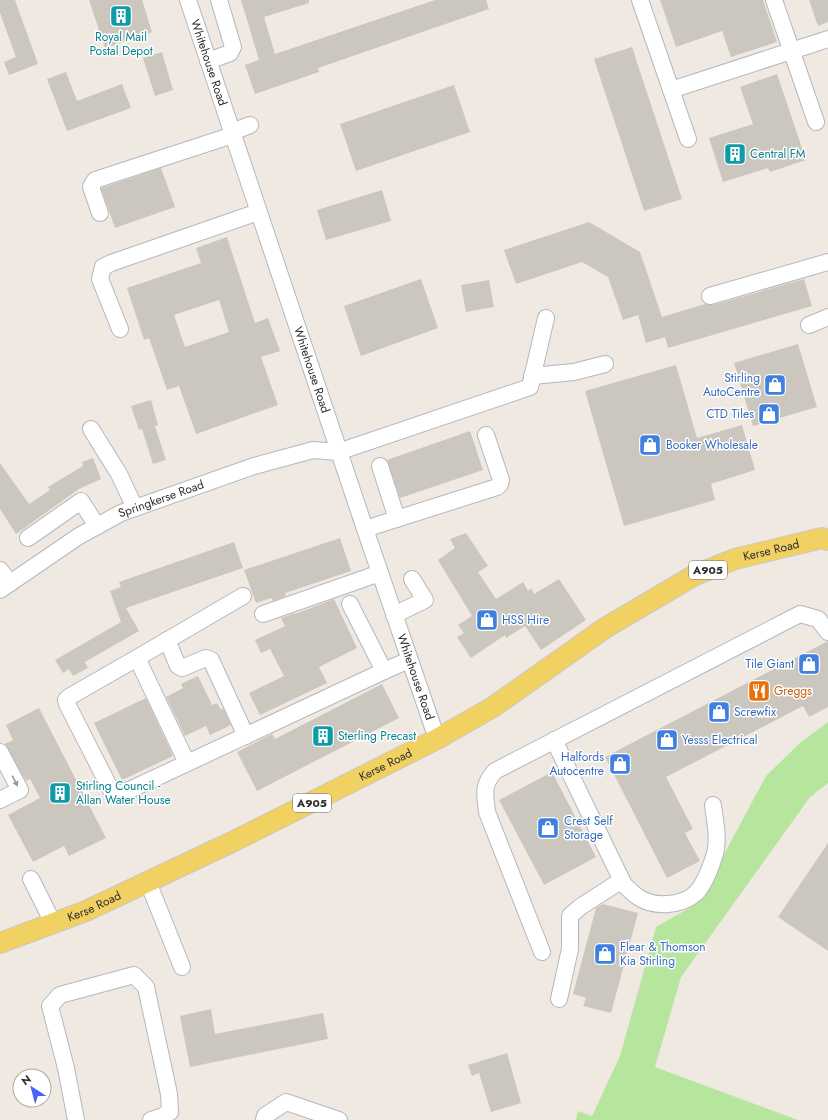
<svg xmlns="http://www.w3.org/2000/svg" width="828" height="1120" viewBox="0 0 828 1120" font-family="Jost,sans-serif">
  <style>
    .green { fill: #b6e59e }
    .building { fill: #cbc7bf; fill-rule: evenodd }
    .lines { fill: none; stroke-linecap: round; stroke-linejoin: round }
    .minor-casing { stroke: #b4b7c1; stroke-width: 18 }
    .major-casing { stroke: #c9c9c9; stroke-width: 22 }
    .minor { stroke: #fff; stroke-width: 16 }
    .major { stroke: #f2d163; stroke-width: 20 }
    .oneway { fill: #969696 }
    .labels { text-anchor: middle; stroke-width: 3; stroke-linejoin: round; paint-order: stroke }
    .shield { fill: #fff; stroke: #6d6d6d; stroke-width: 1 }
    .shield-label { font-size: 11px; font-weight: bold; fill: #2e2e2e }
    .culture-label { font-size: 12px; fill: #0d838f; stroke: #fff; text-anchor: start }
    .street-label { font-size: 12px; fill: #2e2e2e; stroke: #fff }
    .shop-label { font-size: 12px; fill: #366cbe; stroke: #fff; text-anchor: start }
    .food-label { font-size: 12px; fill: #c56008; stroke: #fff; text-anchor: start }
  </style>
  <rect width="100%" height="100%" fill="#efe9e1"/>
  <path class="green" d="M828 722V783L810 797 681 977 655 1067 798 1120H576L578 1111 592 1116 620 1056 656 927 698 903 766 776 800 743Z"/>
  <g class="building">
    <path d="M0 0H15L38 64 9 75 4 62 16 57 0 13Z"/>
    <path d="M89 0H142L152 32 105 48Z"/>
    <path d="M241 0H309V3L264 17 275 54 435 0H486L489 9 318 68 319 72 255 94 245 65 259 60Z"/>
    <path d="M660 0H763L777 42 731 57 722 31 676 47Z"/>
    <path d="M809 0H828V22L818 26Z"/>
    <path d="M632 47 682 199 644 211 594 59Z"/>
    <path d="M162 52 173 90 155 96 143 58Z"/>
    <path d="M66 72 77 101 122 84 131 108 67 131 47 79Z"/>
    <path d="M777 74 806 160 770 172 768 168 723 182 709 138 753 124 740 87Z"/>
    <path d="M454 85 470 132 356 171 340 124Z"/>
    <path d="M161 168 175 207 115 228 101 188Z"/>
    <path d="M382 190 391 221 326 240 317 210Z"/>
    <path d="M589 222 640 252 662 317 705 304 713 305 804 279 812 306 668 348 665 337 646 343 638 315 623 320 608 277 582 262 516 284 504 250Z"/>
    <path d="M227 237 255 323 268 318 280 351 261 357 278 405 196 434 179 386 167 390 149 338 144 340 127 288 201 263 196 248ZM219 300 229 332 185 347 174 315Z"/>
    <path d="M421 279 438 328 361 356 344 306Z"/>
    <path d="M489 280 494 307 466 312 461 285Z"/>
    <path d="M798 344 817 407 753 426 734 363Z"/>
    <path d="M676 365 697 438 742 425 755 470 711 484 715 500 624 526 585 391Z"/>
    <path d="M151 400 158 425 155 426 166 460 153 464 142 429 139 430 131 406Z"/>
    <path d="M470 431 483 470 400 498 387 460Z"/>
    <path d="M93 458 101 479 79 489 16 534 0 509V463L29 504 50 490 48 487 83 466 82 462Z"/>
    <path d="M466 533 488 566 478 572 496 599 523 582 528 591 531 588 534 594 559 579 586 620 541 650 525 626 506 638 505 635 471 658 457 637 464 633 458 625 472 616 438 560 455 548 450 539Z"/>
    <path d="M340 538 351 571 285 593 286 596 273 601 271 598 256 603 244 570Z"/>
    <path d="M234 542 243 568 126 608 139 631 85 662 88 668 73 676 69 669 63 673 55 660 121 622 110 591 121 587 119 582Z"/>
    <path d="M334 599 357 648 319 667 327 683 260 715 249 693 284 676 270 649 261 653 255 640 285 626 281 618 295 613V614Z"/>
    <path d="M828 641V707L809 717 803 706 666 777 693 829 685 833 700 861 667 878 605 757Z"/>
    <path d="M198 676 212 705 217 703 221 710 223 708 231 725 210 735 206 726 185 736 166 697 183 688 181 684Z"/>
    <path d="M382 684 399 718 257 791 237 752 272 734 275 739Z"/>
    <path d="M146 698 173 756 122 780 94 723Z"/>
    <path d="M39 708 106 838 69 856 64 846 33 862 8 815 40 798 30 779 26 781 5 744 13 740 6 725Z"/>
    <path d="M552 772 596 857 544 885 499 800Z"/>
    <path d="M828 843V951L778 917Z"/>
    <path d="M603 904 638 913 611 1013 583 1006 586 998 573 994 596 908Z"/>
    <path d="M211 1009 215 1034 323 1013 328 1039 190 1067 180 1016Z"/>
    <path d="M507 1053 521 1103 491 1112 479 1073 472 1076 468 1065Z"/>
  </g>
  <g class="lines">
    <g class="minor-casing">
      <g id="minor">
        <path id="s1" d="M188 0 365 529 437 739"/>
        <path d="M640 0 688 139"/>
        <path d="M774 0 816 122"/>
        <path d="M208 61 230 53 233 47 219 0"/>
        <path d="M671 90 828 39"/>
        <path d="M232 132 250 125"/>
        <path d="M100 213 91 187 95 180 233 135"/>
        <path d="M710 296 828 262"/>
        <path d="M809 325 828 317"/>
        <path d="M120 329 100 279 103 267 111 263 258 212"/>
        <path d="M532 376 574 372 605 364"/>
        <path d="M91 429 119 474 135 508"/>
        <path d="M380 466 397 519"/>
        <path d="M365 529 497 487 500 484 501 480 486 435"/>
        <path d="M28 538 81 501 97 526"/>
        <path d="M0 570 10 583"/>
        <path id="s2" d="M0 590 79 536 121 513 254 466 313 450 338 452 530 387 546 318"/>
        <path d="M350 604 384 671"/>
        <path d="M263 614 380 573"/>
        <path d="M394 615 425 600 412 579"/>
        <path d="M167 640 178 666 182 668 206 658 211 660 246 736"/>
        <path d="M137 658 243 596"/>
        <path d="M554 740 624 885C629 889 633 894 638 897 654 908 682 906 696 893 705 884 711 866 715 854 719 838 715 821 713 805"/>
        <path d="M0 752 20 790 0 800"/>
        <path d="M187 763 137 658 69 697 66 700 67 704 111 790 121 794C209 753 296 712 384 671L409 660"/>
        <path d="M31 879 53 923"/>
        <path d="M148 882 182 967"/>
        <path d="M542 952 487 812C485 795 482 785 495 771L800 614 818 619 828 632"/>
        <path d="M559 999 570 949V916L580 907 622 880"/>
        <path d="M76 1120 66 1068 50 1006 60 995 134 975 146 987 169 1094 170 1112 163 1116 151 1120"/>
        <path d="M264 1120 265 1116 286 1102 339 1120"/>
      </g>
    </g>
    <g class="major-casing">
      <g id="major">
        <path id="s3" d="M0 943 86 911 232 842 437 739 493 707 605 628 695 575 735 559 822 538 828 540"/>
      </g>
    </g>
    <use href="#minor" class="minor"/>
    <use href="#major" class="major"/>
  </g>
  <defs><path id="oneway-solid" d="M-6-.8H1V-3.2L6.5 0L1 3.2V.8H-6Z"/></defs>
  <use class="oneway" href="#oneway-solid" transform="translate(15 781) rotate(63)"/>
  <defs>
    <g id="building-square" transform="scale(1.15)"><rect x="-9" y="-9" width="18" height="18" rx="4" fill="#0f9aa8" stroke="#fff"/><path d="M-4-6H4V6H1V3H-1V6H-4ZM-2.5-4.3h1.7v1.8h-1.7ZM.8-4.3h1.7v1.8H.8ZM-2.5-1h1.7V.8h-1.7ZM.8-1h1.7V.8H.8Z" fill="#fff"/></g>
    <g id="shop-square" transform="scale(1.15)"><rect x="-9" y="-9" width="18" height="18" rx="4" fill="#3f7fe0" stroke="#fff"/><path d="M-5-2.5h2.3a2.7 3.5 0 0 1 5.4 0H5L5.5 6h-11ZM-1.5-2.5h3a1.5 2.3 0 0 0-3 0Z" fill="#fff"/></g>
    <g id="restaurant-square" transform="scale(1.15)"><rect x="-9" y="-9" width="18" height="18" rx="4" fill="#e8710a" stroke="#fff"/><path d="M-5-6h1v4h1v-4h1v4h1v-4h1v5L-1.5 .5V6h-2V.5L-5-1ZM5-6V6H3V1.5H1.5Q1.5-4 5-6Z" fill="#fff"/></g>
  </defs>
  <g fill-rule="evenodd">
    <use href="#building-square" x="121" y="16"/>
    <use href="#building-square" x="735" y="154"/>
    <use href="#shop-square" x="775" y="385"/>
    <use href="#shop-square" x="769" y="414"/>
    <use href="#shop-square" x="650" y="445"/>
    <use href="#shop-square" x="487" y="620"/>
    <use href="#shop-square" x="809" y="664"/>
    <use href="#restaurant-square" x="759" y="691"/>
    <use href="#shop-square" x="719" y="712"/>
    <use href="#building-square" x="323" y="736"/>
    <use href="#shop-square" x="667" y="740"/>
    <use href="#shop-square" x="620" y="764"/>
    <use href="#building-square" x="60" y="793"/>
    <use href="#shop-square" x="548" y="828"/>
    <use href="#shop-square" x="605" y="954"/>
  </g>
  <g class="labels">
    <g class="shield">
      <rect x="689" y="561" width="38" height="18" rx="3"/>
      <rect x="293" y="794" width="38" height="18" rx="3"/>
    </g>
    <g class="shield-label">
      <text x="708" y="574">A905</text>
      <text x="312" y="807">A905</text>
    </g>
    <g class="culture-label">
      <text x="121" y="41" text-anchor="middle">Royal Mail<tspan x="121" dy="14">Postal Depot</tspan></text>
      <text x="750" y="158">Central FM</text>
      <text x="338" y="740">Sterling Precast</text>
      <text x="76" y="790">Stirling Council -<tspan x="76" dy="14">Allan Water House</tspan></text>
    </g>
    <g class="street-label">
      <text dy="4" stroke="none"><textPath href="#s1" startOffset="66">Whitehouse Road</textPath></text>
      <text dy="4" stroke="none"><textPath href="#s1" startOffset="390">Whitehouse Road</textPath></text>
      <text dy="4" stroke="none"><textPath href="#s2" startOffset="186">Springkerse Road</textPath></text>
      <text dy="4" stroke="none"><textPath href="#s3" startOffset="869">Kerse Road</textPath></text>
      <text dy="4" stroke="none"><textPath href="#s1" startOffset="714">Whitehouse Road</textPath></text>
      <text dy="4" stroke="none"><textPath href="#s3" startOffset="425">Kerse Road</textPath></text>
      <text dy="4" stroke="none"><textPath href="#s3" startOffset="101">Kerse Road</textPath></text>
    </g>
    <g class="shop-label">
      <text x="760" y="382" text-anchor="end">Stirling<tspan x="760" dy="14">AutoCentre</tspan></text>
      <text x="754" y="418" text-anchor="end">CTD Tiles</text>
      <text x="666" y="449">Booker Wholesale</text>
      <text x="502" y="624">HSS Hire</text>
      <text x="794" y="668" text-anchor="end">Tile Giant</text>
      <text x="734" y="716">Screwfix</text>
      <text x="682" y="744">Yesss Electrical</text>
      <text x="604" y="761" text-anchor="end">Halfords<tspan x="604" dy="14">Autocentre</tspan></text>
      <text x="564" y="825">Crest Self<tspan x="564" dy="14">Storage</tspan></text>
      <text x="620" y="951">Flear &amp; Thomson<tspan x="620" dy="14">Kia Stirling</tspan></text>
    </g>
    <g class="food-label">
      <text x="774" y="695">Greggs</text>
    </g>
  </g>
  <g transform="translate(32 1088) rotate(324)"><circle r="19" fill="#ffffff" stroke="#ababab"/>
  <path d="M0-3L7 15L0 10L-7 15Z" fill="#4264fb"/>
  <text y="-6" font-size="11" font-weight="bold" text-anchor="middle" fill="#2e2e2e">N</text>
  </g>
</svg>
